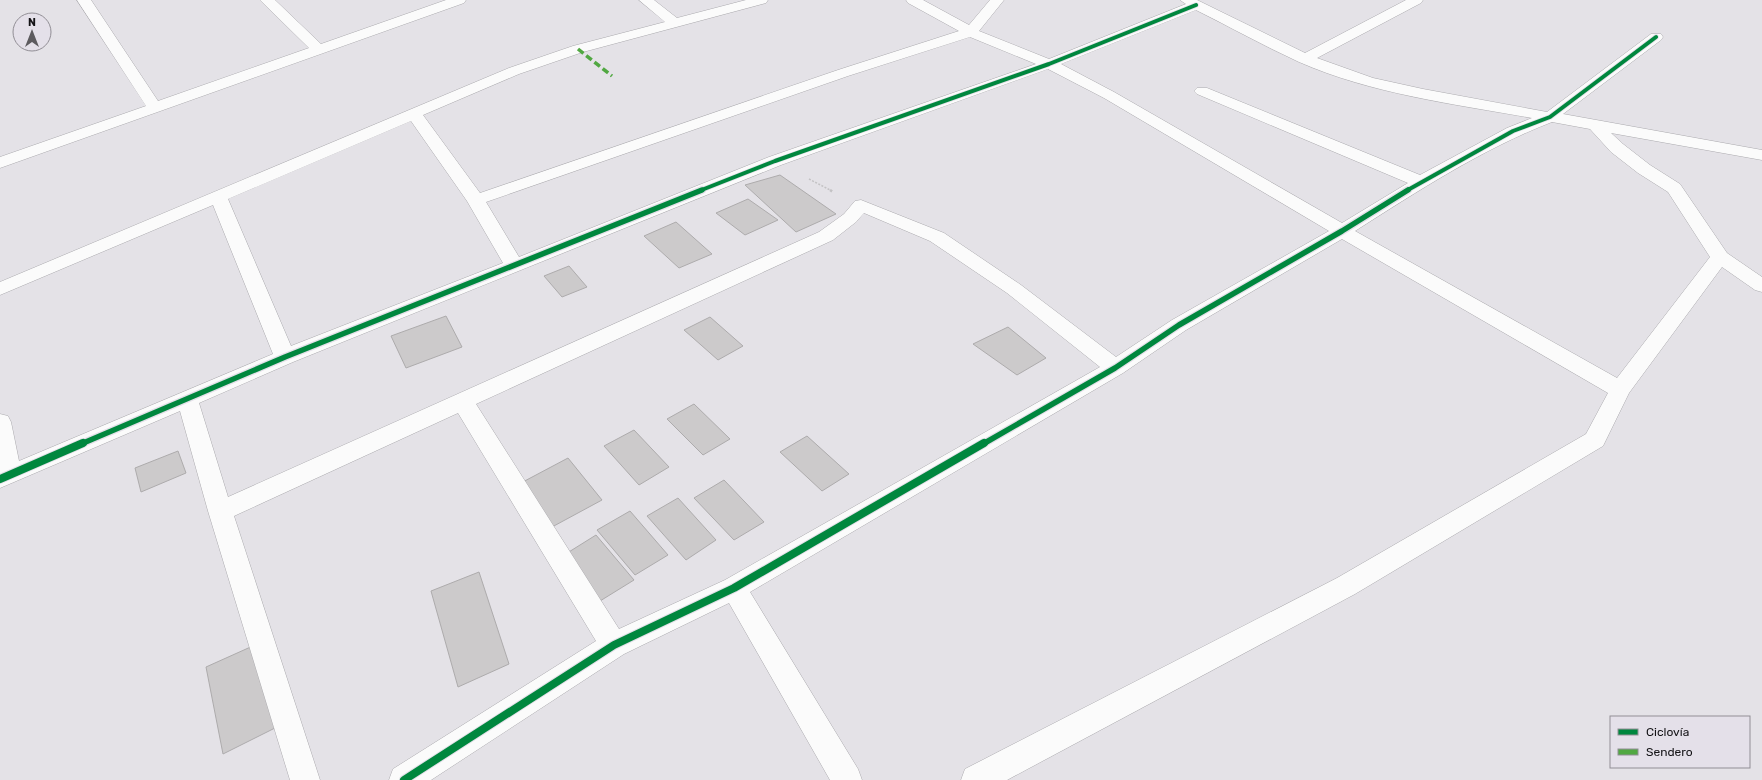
<svg xmlns="http://www.w3.org/2000/svg" width="1762" height="780" viewBox="0 0 1762 780" font-family="Rubik,sans-serif">
  <style>
    .building { fill: #cccacb; stroke: #adabac }
    .lines { fill: none; stroke-linecap: round; stroke-linejoin: round }
    .street-casing { stroke: #abaaae; stroke-width: 1 }
    .path-far1 { stroke: #c3c2c4; stroke-width: 1.5; stroke-dasharray: 2 1.5; stroke-linecap: butt }
    .path { stroke: #c3c2c4; stroke-width: 2.5; stroke-dasharray: 2.5 2; stroke-linecap: butt }
    .street { fill: #fbfbfb; fill-rule: evenodd }
    .quiet { stroke: #51a842; stroke-width: 3.5; stroke-dasharray: 7 3.5; stroke-linecap: butt }
    .cycleway-far2-casing { stroke: #e4e0e9; stroke-width: 5.5 }
    .cycleway-far1-casing { stroke: #e4e0e9; stroke-width: 8 }
    .cycleway-casing { stroke: #e4e0e9; stroke-width: 10 }
    .cycleway-far2 { stroke: #00873e; stroke-width: 4 }
    .cycleway-far1 { stroke: #00873e; stroke-width: 5.5 }
    .cycleway { stroke: #00873e; stroke-width: 8 }
  </style>
  <rect width="100%" height="100%" fill="#e4e2e7"/>
  <g class="building">
    <path d="M780 175 836 214 796 232 745 185Z"/>
    <path d="M748 199 778 220 745 235 716 213Z"/>
    <path d="M676 222 712 254 679 268 644 236Z"/>
    <path d="M569 266 587 287 562 297 544 276Z"/>
    <path d="M446 316 462 347 406 368 391 336Z"/>
    <path d="M710 317 743 346 718 360 684 330Z"/>
    <path d="M1008 327 1046 358 1017 375 973 344Z"/>
    <path d="M694 404 730 439 703 455 667 419Z"/>
    <path d="M634 430 669 467 639 485 604 446Z"/>
    <path d="M807 436 849 474 822 491 780 452Z"/>
    <path d="M178 451 186 473 141 492 135 468Z"/>
    <path d="M568 458 602 500 552 527 519 484Z"/>
    <path d="M724 480 764 522 734 540 694 498Z"/>
    <path d="M678 498 716 540 686 560 647 516Z"/>
    <path d="M630 511 668 555 635 575 597 530Z"/>
    <path d="M596 535 634 580 600 601 564 555Z"/>
    <path d="M479 572 509 664 458 687 431 591Z"/>
    <path d="M255 645 275 728 223 754 206 667Z"/>
  </g>
  <g class="lines">
    <g class="street-casing">
      <g id="street">
        <path d="M77 0H91L158 101 309 48 260 0H275L321 44 446 0H466L464 3 0 168V157L146 106Z"/>
        <path d="M639 0H654L677 18 746 0H768L766 3 583 52 519 74 423 115 480 193 838 70 959 31 908 3 906 0H923L969 25 990 0H1004L979 31 1049 59 1186 4 1180 0H1197L1305 53 1406 0H1423L1421 3 1317 58 1373 78 1423 89 1547 112 1651 34H1661L1663 37 1661 40 1563 114 1762 150V160L1611 133 1623 144 1650 165 1680 184 1727 253 1762 277V292L1755 290 1722 267 1629 393 1603 446 1355 594 1007 780H961L965 769 1337 578 1586 434 1608 393 1342 239 1186 330 1123 373 750 592 858 769 862 780H830L729 603 624 654 431 780H389L393 769 596 641 458 413 234 516 320 780H290L208 511 180 411 0 488V414L8 416 11 422 19 461 273 354 213 205 0 295V282L509 68 573 46 665 22ZM1196 10C1230 27 1264 46 1299 62 1372 94 1454 104 1532 118L1507 128 1420 175 1207 88H1197L1194 91 1197 94 1408 183 1342 223 1114 92 1061 64ZM970 37 1036 64 769 157 519 257 486 202 848 76ZM1048 69 1104 98 1329 231 1172 320 1116 357 1021 285 944 233 861 200 855 201 844 214 819 232 228 497 199 403 293 362 781 165ZM411 121 467 201 503 263 291 346 228 199ZM1552 122 1590 129 1611 152 1638 173 1668 192 1710 257 1617 378 1355 231C1418 191 1482 149 1552 122ZM864 213 930 241 1007 293 1100 367 725 580 619 629 476 404 833 240 856 222Z"/>
      </g>
    </g>
    <path class="path-far1" d="M809 179 832 191"/>
    <path class="path" d="M830 190 833 192"/>
    <use href="#street" class="street"/>
    <path class="quiet" d="M578 49 612 76"/>
    <g class="cycleway-far2-casing">
      <g id="cycleway-far2">
        <path d="M699 191 775 161 1049 64 1196 5"/>
        <path d="M1406 191 1513 131 1550 117 1656 37"/>
      </g>
    </g>
    <g class="cycleway-far1-casing">
      <g id="cycleway-far1">
        <path d="M81 444 285 357 702 190"/>
        <path d="M983 444 1115 368 1179 325 1342 231 1408 190"/>
      </g>
    </g>
    <g class="cycleway-casing">
      <g id="cycleway">
        <path d="M0 479 83 443"/>
        <path d="M404 780 614 645 734 588 984 443"/>
      </g>
    </g>
    <use href="#cycleway-far2" class="cycleway-far2"/>
    <use href="#cycleway-far1" class="cycleway-far1"/>
    <use href="#cycleway" class="cycleway"/>
  </g>
  <rect x="1610" y="716" width="140" height="52" fill="#e4e0e9" stroke="#918e95"/>
  <rect x="1618" y="729" width="20" height="6" fill="#00873e" stroke="#918e95"/>
  <text x="1646" y="736" font-size="12" fill="#141316">Ciclovía</text>
  <rect x="1618" y="749" width="20" height="6" fill="#51a842" stroke="#918e95"/>
  <text x="1646" y="756" font-size="12" fill="#141316">Sendero</text>
  <g transform="translate(32 32)"><circle r="19" fill="#e4e0e9" stroke="#918e95"/>
  <path d="M0-3L7 15L0 10L-7 15Z" fill="#5d5b5f"/>
  <text y="-6" font-size="11" font-weight="bold" text-anchor="middle" fill="#141316">N</text>
  </g>
</svg>
